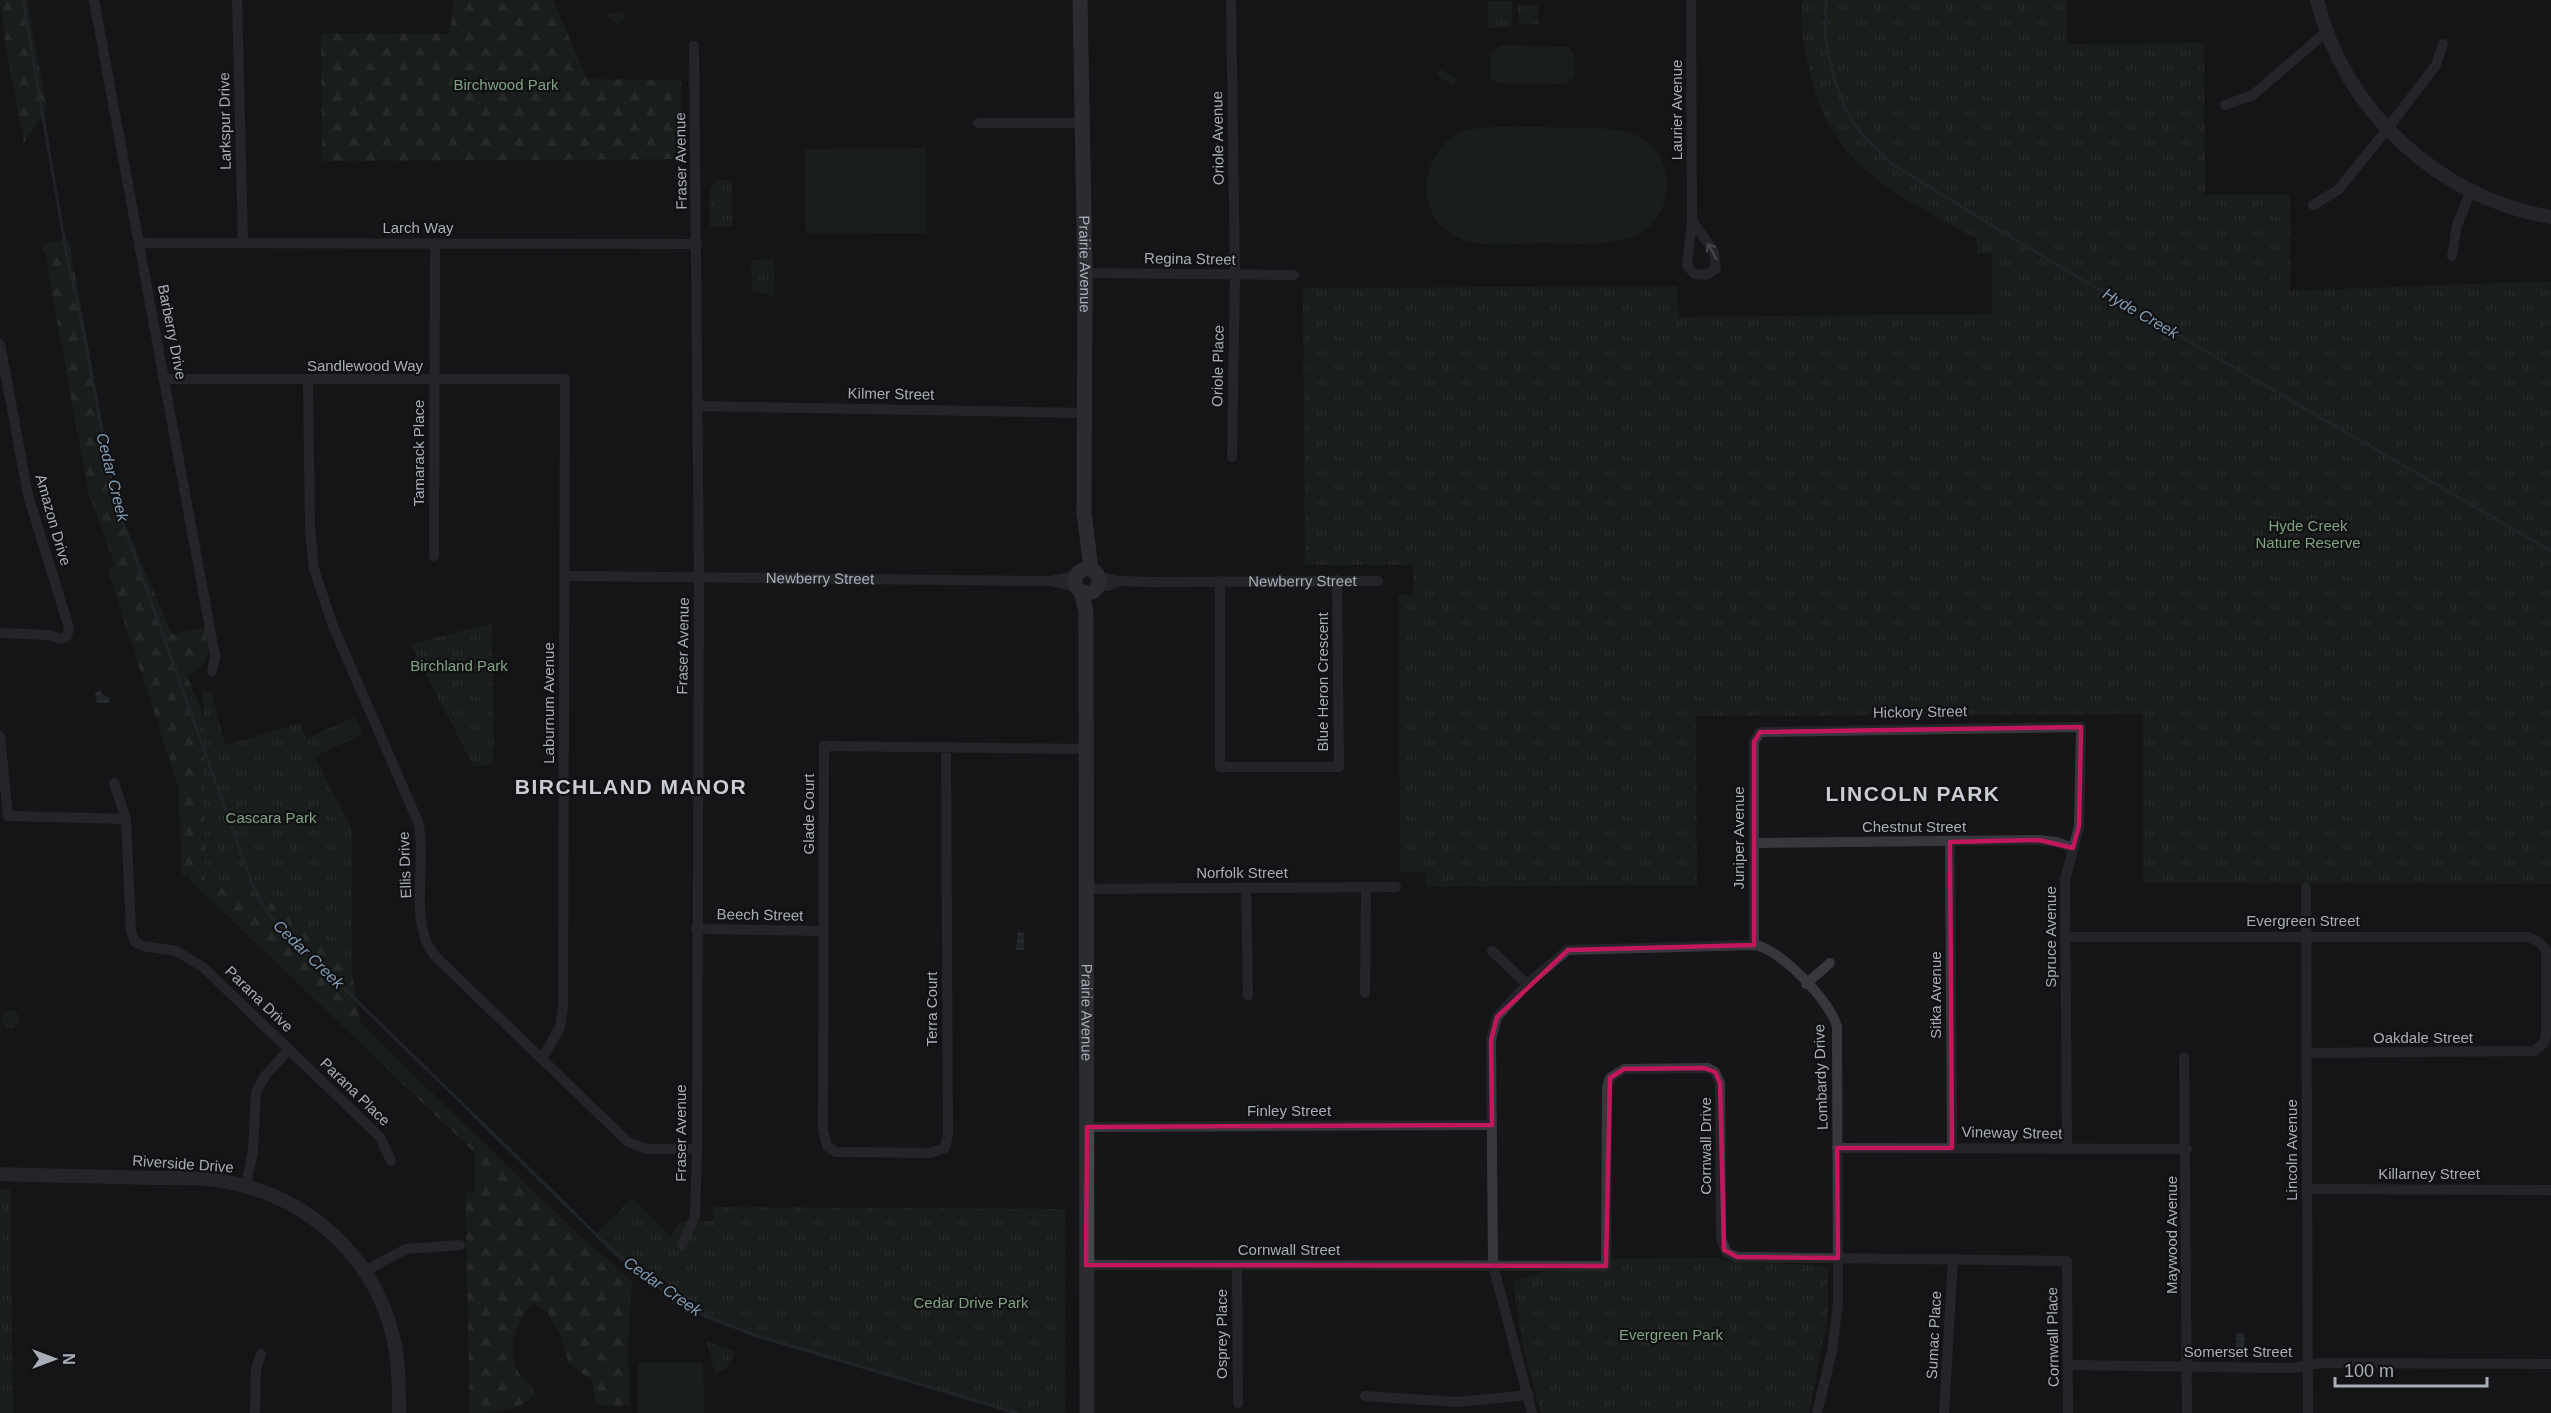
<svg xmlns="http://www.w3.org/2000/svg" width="2551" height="1413" viewBox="0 0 2551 1413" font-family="Arial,sans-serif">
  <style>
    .grass { fill: #1e261f }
    .forest { fill: url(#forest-firs) }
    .park { fill: url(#park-tufts) }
    .water { fill: url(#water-rules) }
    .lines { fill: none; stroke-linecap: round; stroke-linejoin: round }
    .stream { stroke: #2c353c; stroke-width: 3 }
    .minor { stroke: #37383d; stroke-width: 10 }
    .tertiary { stroke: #37383d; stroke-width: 14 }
    .secondary { stroke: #45474d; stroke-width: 15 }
    .oneway { stroke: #757881 }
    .marked { fill: none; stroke: #c2185b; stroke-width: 4.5; stroke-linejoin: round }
    .labels { text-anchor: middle; stroke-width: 4.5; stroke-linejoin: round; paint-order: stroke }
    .park-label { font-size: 15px; fill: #7fa381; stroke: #111113 }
    .street-label { font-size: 15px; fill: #a8adb8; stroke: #111113 }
    .water-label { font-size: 16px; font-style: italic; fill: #7f9bb3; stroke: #111113 }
    .district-label { font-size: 21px; font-weight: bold; letter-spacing: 1.5px; fill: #c9ccd4; stroke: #111113 }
  </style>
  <defs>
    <pattern id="forest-firs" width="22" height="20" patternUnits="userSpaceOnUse" patternTransform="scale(1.5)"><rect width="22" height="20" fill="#1e261f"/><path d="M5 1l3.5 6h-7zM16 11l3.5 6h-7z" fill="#3c433d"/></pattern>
    <pattern id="park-tufts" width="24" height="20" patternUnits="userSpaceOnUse" patternTransform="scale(1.5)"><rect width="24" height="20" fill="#1e261f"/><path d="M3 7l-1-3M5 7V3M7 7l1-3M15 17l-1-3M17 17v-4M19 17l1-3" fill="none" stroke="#3c433d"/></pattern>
    <pattern id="water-rules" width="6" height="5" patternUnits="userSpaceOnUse" patternTransform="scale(1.5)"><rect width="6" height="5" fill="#2c353c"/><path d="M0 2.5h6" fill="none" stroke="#485056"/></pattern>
  </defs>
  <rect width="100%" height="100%" fill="#161618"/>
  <g class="grass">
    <path d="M622 12 625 13V18L618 24 613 22 606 14Z"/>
    <path d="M1501 45 1568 47 1574 55 1575 76 1565 84 1496 83 1490 77V54Z"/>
    <path d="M1439 69 1457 78 1454 85 1436 76Z"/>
    <path d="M1589 128C1619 129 1649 131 1662 162 1668 177 1668 191 1663 206 1646 253 1582 243 1542 243 1515 243 1481 249 1456 237 1422 219 1418 176 1441 148 1446 141 1454 135 1462 132 1486 123 1561 128 1589 128Z"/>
    <path d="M926 148 927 233 806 234 805 149Z"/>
    <path d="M638 1363H703L704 1413H638Z"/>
  </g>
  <g class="forest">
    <path d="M0 0H27L47 109 24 143 6 48Z"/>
    <path d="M453 0H553L587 79 681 80 683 159 322 161 321 33 450 34Z"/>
    <path d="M69 240 112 479 121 514 172 634 205 628C209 654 212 663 187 676L209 727 232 798 339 804 352 831V973L360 1023 576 1232 632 1281 628 1347 630 1406 596 1405 592 1381 569 1363 561 1337 547 1312 533 1303C517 1320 505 1351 519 1373 525 1382 533 1384 535 1395 515 1413 497 1413 470 1413L465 1193 475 1192 474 1152 190 880V876L182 875 178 785 108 572 115 564 88 491 43 243Z"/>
  </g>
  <g class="park">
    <path d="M1802 0H2067V44L2204 43 2205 195H2290V291L2551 281V884L2143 883 2142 714 1696 716 1697 885 1426 887 1425 872H1400L1398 595H1413V565H1305L1303 288 1677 286 1679 317 1992 314V253L1977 254V239C1894 192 1832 170 1809 69 1804 47 1799 23 1802 0Z"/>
    <path d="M1488 1H1512V27L1488 28Z"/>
    <path d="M1518 5H1538V24H1519Z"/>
    <path d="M717 180H731L733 226 710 227V189Z"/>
    <path d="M774 259 775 296 752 291 751 260Z"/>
    <path d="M492 623 494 763 474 767 410 644Z"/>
    <path d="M203 689 211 691 225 745 300 723 307 738 355 717 363 734 315 756 352 830V971L260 884 205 883Z"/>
    <circle cx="10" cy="1019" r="9"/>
    <path d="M0 1189H10L13 1413H0Z"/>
    <path d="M632 1198 671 1236 679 1222 713 1221V1207L1065 1209V1413H1010L710 1321 636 1276 595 1236Z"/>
    <path d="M1717 1257 1727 1261 1825 1266 1828 1269V1317L1809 1413H1541L1522 1342 1513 1281 1547 1271 1606 1266 1612 1259Z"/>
    <path d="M706 1341 735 1351 726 1369 716 1372 714 1369Z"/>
  </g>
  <g class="water">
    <path d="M100 690 103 695 110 698 108 703H97L95 693Z"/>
    <path d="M1018 932 1024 933V950H1016Z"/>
    <path d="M2236 1333H2244L2245 1349 2236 1350Z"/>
  </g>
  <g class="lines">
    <g class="stream">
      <path d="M23 0 68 262 81 318 115 501 254 889 270 916 614 1252 667 1293 704 1315 754 1335 1017 1413"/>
      <path d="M1826 0 1825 38 1835 82 1847 112 1864 137 1892 164 2047 259 2551 551"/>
    </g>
    <g class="minor">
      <path d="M94 0 215 656 212 671"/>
      <path d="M237 0 243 242"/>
      <path d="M1231 0 1235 275 1232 457"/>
      <path d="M1691 0 1692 220 1687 265 1694 274 1706 275 1716 269 1714 252 1692 220"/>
      <path d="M2225 105 2253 95 2326 32"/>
      <path d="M978 123H1082"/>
      <path d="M2313 205 2338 190 2381 137 2436 65 2443 44"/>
      <path d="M139 243 697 244"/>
      <path d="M2452 256 2457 225 2471 191"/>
      <path d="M1085 273 1294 275"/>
      <path d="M0 344 28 495 69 628 67 636 61 639 49 635 0 633"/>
      <path d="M166 379H565L563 1007 560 1027 542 1059"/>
      <path d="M308 381 310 529 314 569 333 626 418 822C428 864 407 922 435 956L628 1142 647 1149H697"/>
      <path d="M697 406 1084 413"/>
      <path d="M434 556 435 243"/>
      <path id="s1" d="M564 576 1050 581 1076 587"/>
      <path id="s2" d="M1097 576 1119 581 1153 582 1378 581"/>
      <path d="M1051 581 1076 576"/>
      <path d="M1220 581V767H1339L1337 580"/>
      <path d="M1098 585 1108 586 1119 581"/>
      <path d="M0 736 8 816 126 819"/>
      <path d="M946 748 948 1135 945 1148 930 1153 836 1152 827 1146 823 1130 824 746 1088 749"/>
      <path d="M114 783 126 819 131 931 135 942 143 946 176 951 203 967 380 1137 391 1161"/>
      <path d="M1950 842 1952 1148"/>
      <path d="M1754 843 2039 840 2056 842 2073 848"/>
      <path d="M2306 887 2308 1413"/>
      <path d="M1246 888 1248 995"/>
      <path d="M1088 889 1396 887"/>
      <path d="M696 929 823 931"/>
      <path d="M2065 937H2528L2539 942 2546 950V1036L2544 1043 2534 1051 2306 1053"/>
      <path d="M1754 945V742L1760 732 2081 727 2079 826 2065 880 2067 1149"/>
      <path d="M1492 951 1527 984"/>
      <path d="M1806 984 1830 963"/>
      <path d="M1365 993 1366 888"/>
      <path d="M2184 1057 2187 1413"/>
      <path d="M1087 1127 1492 1125"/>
      <path d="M1837 1148 2187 1149"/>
      <path d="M246 1186 253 1150 256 1092 265 1076 289 1049"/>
      <path d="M2307 1189 2551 1190"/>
      <path d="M682 1245 695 1216 697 1149 699 577 694 46"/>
      <path d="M1086 1265 1606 1266 1607 1087 1610 1078 1624 1069 1708 1068 1715 1072 1720 1083 1721 1239 1727 1253 1737 1257 2067 1261 2068 1413"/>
      <path d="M1237 1265 1238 1403"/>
      <path d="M365 1271 406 1249 460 1245"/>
      <path d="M2068 1365 2293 1368 2321 1363 2551 1364"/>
      <path d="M1365 1396 1457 1402 1529 1395"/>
      <path d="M255 1413 256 1369 261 1354"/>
      <path d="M1532 1413 1493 1265 1491 1040 1497 1017 1527 984 1568 950 1754 945C1779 947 1832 1003 1837 1027L1838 1303 1832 1351 1817 1413"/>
      <path d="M1944 1413 1953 1259"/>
    </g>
    <g class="tertiary">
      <path d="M2317 0C2343 110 2440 199 2551 217"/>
      <path d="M0 1174C50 1176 100 1176 150 1178 175 1178 202 1177 227 1182 309 1197 376 1258 394 1341 399 1364 399 1389 399 1413"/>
    </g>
    <g class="secondary">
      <path id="s3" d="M1080 0 1085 273 1084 512 1091 569"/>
      <circle cx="1087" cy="581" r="12"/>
      <path id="s4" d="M1081 591 1086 611 1087 1413"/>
    </g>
  </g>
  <defs><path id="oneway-shaft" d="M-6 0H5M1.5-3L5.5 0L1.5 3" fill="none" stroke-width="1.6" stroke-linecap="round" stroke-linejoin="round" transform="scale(1.5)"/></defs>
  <use class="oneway" href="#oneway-shaft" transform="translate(1712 251) rotate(-119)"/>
  <path d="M0 0H2551V1413H0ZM2081 727 2079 826 2073 848 2039 840 1950 842 1952 1148H1837L1838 1258 1737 1257 1724 1250 1720 1083 1715 1072 1704 1068 1624 1069 1610 1078 1606 1266 1086 1265 1087 1127 1492 1125 1491 1040 1497 1017 1568 950 1754 945V742L1760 732Z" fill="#161618" fill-opacity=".55" fill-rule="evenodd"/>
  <path class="marked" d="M2081 727 2079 826 2073 848 2039 840 1950 842 1952 1148H1837L1838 1258 1737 1257 1724 1250 1720 1083 1715 1072 1704 1068 1624 1069 1610 1078 1606 1266 1086 1265 1087 1127 1492 1125 1491 1040 1497 1017 1568 950 1754 945V742L1760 732Z"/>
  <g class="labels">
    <g class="park-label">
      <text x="506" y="90">Birchwood Park</text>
      <text x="2308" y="531">Hyde Creek<tspan x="2308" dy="17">Nature Reserve</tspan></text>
      <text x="459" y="671">Birchland Park</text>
      <text x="271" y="823">Cascara Park</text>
      <text x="971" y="1308">Cedar Drive Park</text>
      <text x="1671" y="1340">Evergreen Park</text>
    </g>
    <g class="street-label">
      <text transform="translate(1677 110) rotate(-90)" y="5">Laurier Avenue</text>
      <text transform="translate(225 121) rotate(-91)" y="5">Larkspur Drive</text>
      <text transform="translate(1218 138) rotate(-91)" y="5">Oriole Avenue</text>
      <text transform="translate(681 161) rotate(-91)" y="5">Fraser Avenue</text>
      <text x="418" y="233">Larch Way</text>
      <text transform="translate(1190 259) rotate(1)" y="5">Regina Street</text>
      <text dy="5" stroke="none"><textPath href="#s3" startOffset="264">Prairie Avenue</textPath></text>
      <text transform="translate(172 332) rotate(79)" y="5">Barberry Drive</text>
      <text x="365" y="371">Sandlewood Way</text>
      <text transform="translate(1218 366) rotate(-89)" y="5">Oriole Place</text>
      <text transform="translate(891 394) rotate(1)" y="5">Kilmer Street</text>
      <text transform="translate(419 453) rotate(-90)" y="5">Tamarack Place</text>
      <text transform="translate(53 520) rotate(74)" y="5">Amazon Drive</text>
      <text dy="5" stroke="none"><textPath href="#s1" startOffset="256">Newberry Street</textPath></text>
      <text dy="5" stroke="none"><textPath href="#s2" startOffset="206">Newberry Street</textPath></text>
      <text transform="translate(683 646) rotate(-89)" y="5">Fraser Avenue</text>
      <text transform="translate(1323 682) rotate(-90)" y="5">Blue Heron Crescent</text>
      <text transform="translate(549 703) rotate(-90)" y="5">Laburnum Avenue</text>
      <text transform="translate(1920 712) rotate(-1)" y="5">Hickory Street</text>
      <text transform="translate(809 814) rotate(-90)" y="5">Glade Court</text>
      <text x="1914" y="832">Chestnut Street</text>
      <text transform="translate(1739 838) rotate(-90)" y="5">Juniper Avenue</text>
      <text transform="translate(405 865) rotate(-92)" y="5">Ellis Drive</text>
      <text x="1242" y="878">Norfolk Street</text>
      <text transform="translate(760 915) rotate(1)" y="5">Beech Street</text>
      <text x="2303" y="926">Evergreen Street</text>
      <text transform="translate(2051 937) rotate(-90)" y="5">Spruce Avenue</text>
      <text transform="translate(1936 995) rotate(-90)" y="5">Sitka Avenue</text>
      <text transform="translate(259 999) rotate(44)" y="5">Parana Drive</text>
      <text transform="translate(932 1009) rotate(-90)" y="5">Terra Court</text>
      <text dy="5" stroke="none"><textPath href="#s4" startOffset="422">Prairie Avenue</textPath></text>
      <text x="2423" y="1043">Oakdale Street</text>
      <text transform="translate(1821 1077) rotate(-92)" y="5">Lombardy Drive</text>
      <text transform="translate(355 1092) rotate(44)" y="5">Parana Place</text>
      <text x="1289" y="1116">Finley Street</text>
      <text transform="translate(681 1133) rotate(-90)" y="5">Fraser Avenue</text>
      <text transform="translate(2012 1133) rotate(1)" y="5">Vineway Street</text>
      <text transform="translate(1706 1146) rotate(-90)" y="5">Cornwall Drive</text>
      <text transform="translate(2292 1150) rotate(-90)" y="5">Lincoln Avenue</text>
      <text transform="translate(183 1164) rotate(4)" y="5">Riverside Drive</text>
      <text x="2429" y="1179">Killarney Street</text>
      <text transform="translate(2172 1235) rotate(-90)" y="5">Maywood Avenue</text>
      <text x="1289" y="1255">Cornwall Street</text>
      <text transform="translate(1222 1334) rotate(-90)" y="5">Osprey Place</text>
      <text transform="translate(1934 1335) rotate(-87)" y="5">Sumac Place</text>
      <text transform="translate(2053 1337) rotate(-91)" y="5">Cornwall Place</text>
      <text x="2238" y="1357">Somerset Street</text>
    </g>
    <g class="water-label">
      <text transform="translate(2141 313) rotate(30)" y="6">Hyde Creek</text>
      <text transform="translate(113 477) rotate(76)" y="6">Cedar Creek</text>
      <text transform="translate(309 954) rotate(44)" y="6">Cedar Creek</text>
      <text transform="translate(663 1286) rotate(35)" y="6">Cedar Creek</text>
    </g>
    <g class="district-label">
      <text x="631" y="794">BIRCHLAND MANOR</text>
      <text x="1913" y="801">LINCOLN PARK</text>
    </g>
  </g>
  <g transform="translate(54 1359) rotate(90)" stroke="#111113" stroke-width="4.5" paint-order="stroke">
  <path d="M0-4.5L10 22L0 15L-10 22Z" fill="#a8adb8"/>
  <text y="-9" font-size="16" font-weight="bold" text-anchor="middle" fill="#a8adb8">N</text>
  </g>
  <path d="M2335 1377v9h152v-9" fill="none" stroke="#a8adb8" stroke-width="3"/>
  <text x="2344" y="1377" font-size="18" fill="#a8adb8" stroke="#111113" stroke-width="4.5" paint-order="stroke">100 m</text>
</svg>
